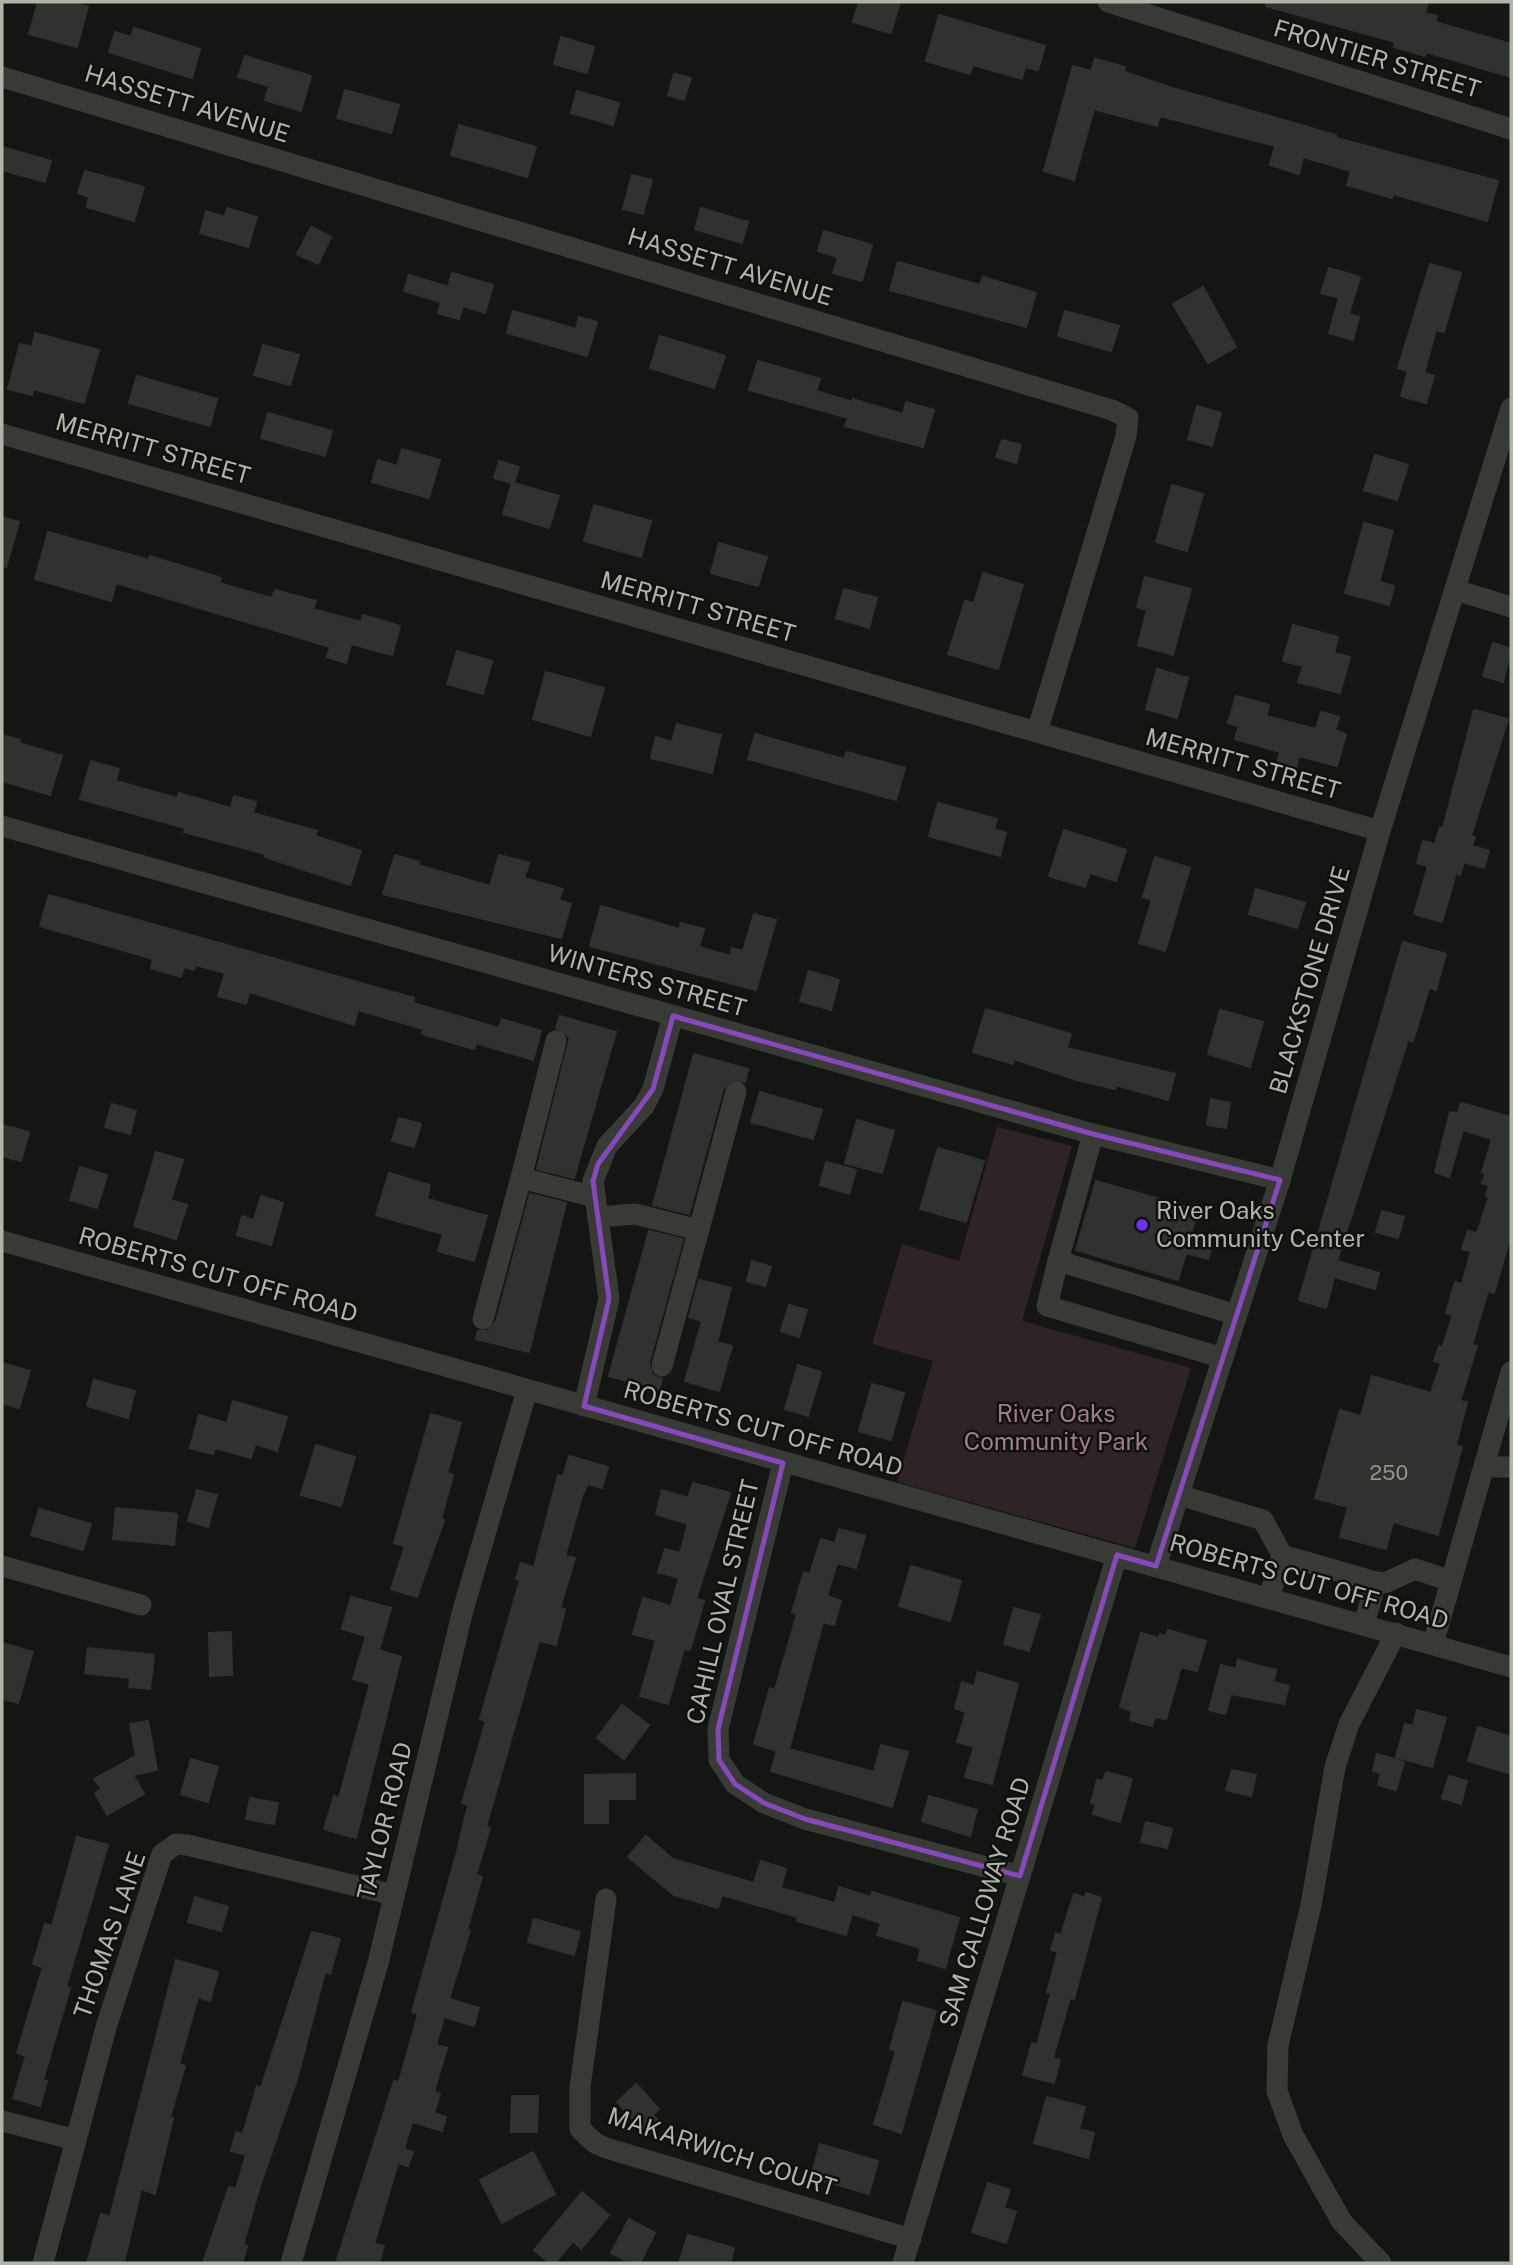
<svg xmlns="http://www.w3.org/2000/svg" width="1513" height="2265" viewBox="0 0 1513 2265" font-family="'Public Sans',sans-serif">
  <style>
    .green { fill: #2e2426 }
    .building { fill: #30322f; stroke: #2f322e; stroke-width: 2 }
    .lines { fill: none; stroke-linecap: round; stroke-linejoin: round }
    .minor { stroke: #383b35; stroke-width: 21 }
    .marked { fill: none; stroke: #8648ba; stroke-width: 5; stroke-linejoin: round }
    .poi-dot { fill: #6f32ef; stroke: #10110f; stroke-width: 2.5 }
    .labels { text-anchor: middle; stroke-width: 5; stroke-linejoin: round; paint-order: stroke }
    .number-label { font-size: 21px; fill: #909588 }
    .street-label { font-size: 24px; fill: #b0b6a6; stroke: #10110f }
    .poi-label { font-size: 24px; fill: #b0b6a6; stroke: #10110f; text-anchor: start }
    .park-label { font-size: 24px; fill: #a17d87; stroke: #10110f }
  </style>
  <rect width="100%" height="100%" fill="#151614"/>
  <path class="green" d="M997 1127 1072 1146 1022 1321 1191 1368 1135 1548 897 1482 933 1361 872 1344 902 1244 959 1261Z"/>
  <g class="building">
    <path d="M38 2H69L88 7 77 47 29 34Z"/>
    <path d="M859 2H900L891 33 853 22Z"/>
    <path d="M1267 2H1428L1425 13 1437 16 1435 22 1511 44V77L1426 52 1425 56 1394 47 1395 42 1266 6Z"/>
    <path d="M939 15 1045 46 1038 70 1025 67 1022 79 973 65 970 74 926 61Z"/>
    <path d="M134 28 200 49 192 78 109 52 115 32 131 37Z"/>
    <path d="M561 37 594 47 587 73 554 64Z"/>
    <path d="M245 56 311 76 301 111 265 100 269 86 238 77Z"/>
    <path d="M1095 59 1125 67 1124 72 1169 87 1336 135V138L1498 181 1487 221 1393 194 1392 198 1347 185 1351 171 1303 157 1299 174 1270 165 1275 146 1160 116 1157 126 1094 109 1074 180 1044 171 1073 66 1091 71Z"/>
    <path d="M674 74 691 78 684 100 668 95Z"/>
    <path d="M345 90 399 105 391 133 337 118Z"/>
    <path d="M577 91 619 103 613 125 571 113Z"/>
    <path d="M459 125 536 147 527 177 451 155Z"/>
    <path d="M2 147 51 161 45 182 2 170Z"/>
    <path d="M85 171 144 187 134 221 87 207 89 197 78 193Z"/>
    <path d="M632 175 652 180 643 214 623 209Z"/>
    <path d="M227 208 257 217 248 247 200 233 206 211 225 217Z"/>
    <path d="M701 208 748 222 742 243 695 229Z"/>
    <path d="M311 227 331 237 318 264 297 254Z"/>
    <path d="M824 231 872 245 862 281 833 273 838 257 818 251Z"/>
    <path d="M898 262 980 285 983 277 1036 293 1026 327 890 290Z"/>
    <path d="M1430 264 1461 273 1444 332 1436 330 1424 373 1434 376 1426 403 1401 396 1408 371 1398 368Z"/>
    <path d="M1329 268 1360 277 1349 314 1359 317 1353 340 1329 333 1339 298 1321 293Z"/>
    <path d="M452 273 493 285 485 313 463 306 459 319 438 313 441 302 404 291 409 275 448 287Z"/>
    <path d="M1203 287 1236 347 1208 363 1173 304Z"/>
    <path d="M513 311 576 329 579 317 597 322 587 356 507 333Z"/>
    <path d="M1065 311 1119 326 1111 351 1058 336Z"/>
    <path d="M35 333 99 350 84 403 33 389 32 395 8 389 20 344 32 347Z"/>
    <path d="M660 336 725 356 714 388 650 368Z"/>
    <path d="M263 345 299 355 290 385 254 375Z"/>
    <path d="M758 361 820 379 816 391 853 402V399L903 414 906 402 934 410 923 447 845 426 848 418 749 390Z"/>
    <path d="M137 376 217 399 210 426 129 403Z"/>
    <path d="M1197 406 1221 413 1212 446 1188 439Z"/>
    <path d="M268 413 332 431 325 456 261 438Z"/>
    <path d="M1002 440 1021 445 1016 463 996 457Z"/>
    <path d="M402 449 440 460 429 498 372 482 378 460 397 466Z"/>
    <path d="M1375 455 1408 465 1397 500 1364 490Z"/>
    <path d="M499 461 519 467 514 483 559 496 549 528 503 514 512 483 494 478Z"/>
    <path d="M1172 485 1203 494 1187 551 1156 542Z"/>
    <path d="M594 505 651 521 641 557 584 541Z"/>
    <path d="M2 517 19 522 6 567 2 566Z"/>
    <path d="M1364 523 1393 531 1379 582 1394 586 1389 605 1345 593Z"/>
    <path d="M48 532 149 560 150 556 221 578 219 583 272 598 275 590 316 601 313 609 361 622 363 615 400 626 392 655 351 644 346 663 327 657 330 647 116 583 111 601 35 579Z"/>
    <path d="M719 543 767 557 758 586 711 573Z"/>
    <path d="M983 573 1023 585 998 669 948 654 965 601 974 603Z"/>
    <path d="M1145 577 1191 589 1173 655 1138 645 1147 610 1137 607Z"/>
    <path d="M844 589 877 598 869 628 836 618Z"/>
    <path d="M1293 625 1338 637 1334 653 1350 657 1340 693 1298 682 1303 666 1283 661Z"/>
    <path d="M1493 643 1511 649 1503 682 1483 676Z"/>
    <path d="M457 651 492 661 483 694 447 684Z"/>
    <path d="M1157 669 1188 678 1177 718 1146 709Z"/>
    <path d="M546 672 604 688 590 736 533 719Z"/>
    <path d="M1236 696 1269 705 1266 716 1316 729 1321 712 1339 717 1335 730 1346 734 1337 766 1299 756 1295 771 1276 766 1280 752 1235 739 1239 726 1228 723Z"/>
    <path d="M1474 710 1508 719 1471 836 1475 837 1472 846 1489 851 1484 868 1464 862 1460 875 1456 873 1442 922 1414 914 1428 866 1417 863 1423 841 1435 844 1440 827 1443 828Z"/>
    <path d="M677 724 721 735 712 773 651 758 656 737 672 742Z"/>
    <path d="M755 734 844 759 847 752 905 768 896 800 748 759Z"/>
    <path d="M2 735 20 740 19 743 62 756 50 795 2 781Z"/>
    <path d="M91 761 119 769 116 781 177 798 179 793 231 808 234 796 256 802 253 813 317 831 315 836 361 851 350 885 265 857V854L184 832 185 828 80 799Z"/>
    <path d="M938 803 997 819 994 829 1006 833 1000 856 929 836Z"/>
    <path d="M1064 830 1126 850 1116 881 1090 873 1085 887 1049 876Z"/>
    <path d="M395 855 419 862 418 865 490 886 499 855 529 863 524 878 563 889 559 900 571 904 561 938 383 894Z"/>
    <path d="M1155 857 1190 868 1165 951 1139 943 1152 900 1143 897Z"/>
    <path d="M1256 889 1305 903 1297 928 1249 914Z"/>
    <path d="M49 895 414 998 413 1003 499 1028 502 1019 541 1031 533 1060 476 1043 474 1049 422 1034 423 1029 358 1010 354 1025 249 992 246 1004 218 996 225 973 196 965 194 970 184 967 181 977 151 968 153 959 40 926Z"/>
    <path d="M601 906 679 929 681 923 704 929 699 947 730 956 732 948 743 951 754 914 776 920 756 990 590 946Z"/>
    <path d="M1403 942 1446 954 1436 990 1429 988 1413 1041 1408 1040 1337 1261 1379 1273 1375 1289 1334 1277 1326 1308 1299 1300Z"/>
    <path d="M809 971 839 980 831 1010 800 1001Z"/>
    <path d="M986 1009 1071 1034 1067 1048 1175 1074 1168 1100 1116 1085 1115 1089 1077 1080 1014 1059 1013 1064 973 1052Z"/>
    <path d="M1220 1010 1263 1022 1250 1067 1208 1054Z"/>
    <path d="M560 1016 616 1032 574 1178 537 1169 570 1037 556 1028Z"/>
    <path d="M694 1054 748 1069 745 1082 732 1080 723 1089 689 1214 653 1205Z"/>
    <path d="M760 1092 822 1110 813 1139 751 1122Z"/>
    <path d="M1211 1099 1230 1103 1226 1128 1207 1125Z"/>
    <path d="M1461 1103 1511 1117V1235L1494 1293 1488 1291 1472 1345 1477 1346 1460 1401 1467 1402 1456 1445 1462 1447 1438 1535 1393 1522 1386 1549 1340 1537 1348 1507 1315 1498 1340 1410 1361 1416 1372 1376 1431 1393 1441 1363 1434 1361 1439 1346 1442 1348 1453 1315 1446 1313 1455 1282 1462 1284 1471 1251 1462 1249 1468 1231 1477 1233 1489 1197 1486 1196 1489 1185 1482 1183 1486 1173 1482 1172 1492 1139 1463 1130 1449 1177 1435 1172 1450 1112 1458 1113Z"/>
    <path d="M112 1104 136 1111 130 1134 105 1127Z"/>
    <path d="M399 1118 421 1124 414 1147 392 1141Z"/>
    <path d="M857 1120 894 1131 882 1173 845 1163Z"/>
    <path d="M2 1125 29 1132 21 1161 2 1156Z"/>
    <path d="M938 1148 984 1161 966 1222 920 1209Z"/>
    <path d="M156 1152 183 1160 171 1200 187 1205 176 1239 134 1226Z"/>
    <path d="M826 1162 856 1170 849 1194 820 1185Z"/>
    <path d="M80 1167 107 1175 97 1208 70 1200Z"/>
    <path d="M389 1173 430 1185 427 1199 487 1216 474 1261 438 1251 443 1234 376 1215Z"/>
    <path d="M1096 1181 1198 1210 1190 1237 1212 1244 1208 1259 1186 1253 1178 1280 1076 1250Z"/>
    <path d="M530 1194 566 1203 529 1352 476 1339 478 1331H487L496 1322Z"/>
    <path d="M261 1196 283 1203 271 1245 237 1235 242 1216 254 1220Z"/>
    <path d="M1382 1211 1404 1217 1398 1238 1376 1232Z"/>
    <path d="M649 1231 683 1239 649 1363 652 1375 662 1379 659 1390 609 1376Z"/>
    <path d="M752 1261 771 1267 765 1286 747 1281Z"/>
    <path d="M699 1280 731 1288 717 1342 732 1346 719 1391 685 1381 702 1321 689 1317Z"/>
    <path d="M789 1305 807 1310 799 1337 781 1331Z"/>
    <path d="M2 1363 30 1371 19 1408 2 1403Z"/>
    <path d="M798 1365 821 1372 808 1416 785 1409Z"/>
    <path d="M94 1380 135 1391 128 1418 87 1406Z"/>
    <path d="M872 1384 904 1393 891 1440 859 1431Z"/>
    <path d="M233 1401 287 1417 277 1451 255 1444 251 1458 215 1448 213 1454 190 1448 199 1415 227 1423Z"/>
    <path d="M431 1414 461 1423 447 1473 453 1475 441 1519 444 1520 417 1597 391 1589 405 1546 394 1543Z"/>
    <path d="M316 1445 355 1457 341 1506 301 1495Z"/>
    <path d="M569 1456 608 1467 602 1488 588 1484 582 1496 565 1556 575 1558 560 1608 565 1609 556 1645 539 1641 486 1827 490 1828 476 1875 482 1877 467 1930 470 1931 449 1999 479 2008 474 2026 444 2017 436 2045 447 2048 434 2092 440 2094 434 2113 446 2117 442 2131 412 2122 404 2149 413 2152 408 2166 398 2163 374 2244 384 2246 379 2263H336L394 2081 399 2082 418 2014 412 2012 457 1852 468 1805 462 1803 486 1721 480 1719 520 1580 516 1579 521 1563 534 1567 558 1475 563 1477Z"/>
    <path d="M693 1483 730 1493 696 1599 704 1601 690 1650 684 1649 668 1704 640 1696 656 1640 633 1634 643 1598 671 1606 679 1578 658 1572 665 1549 680 1553 688 1524 656 1514 662 1490 688 1498Z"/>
    <path d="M197 1490 217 1495 208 1527 188 1521Z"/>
    <path d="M116 1508 177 1514 174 1545 113 1539Z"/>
    <path d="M39 1509 91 1524 83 1550 31 1535Z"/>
    <path d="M839 1529 865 1536 856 1568 837 1563 827 1596 841 1601 834 1625 823 1622 789 1749 874 1772 881 1745 908 1752 892 1807 771 1771 777 1751 754 1744 770 1688 775 1690 797 1614 792 1612 804 1572 810 1574 821 1539 835 1543Z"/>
    <path d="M911 1566 961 1581 950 1621 899 1606Z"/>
    <path d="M351 1597 391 1608 379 1650 401 1657 356 1838 324 1829 334 1796 339 1798 370 1684 353 1679 366 1636 342 1629Z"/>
    <path d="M1014 1608 1040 1615 1029 1651 1004 1644Z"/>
    <path d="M1168 1630 1206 1641 1197 1671 1181 1667 1166 1719 1155 1717 1152 1726 1130 1720 1132 1711 1120 1707 1141 1633 1159 1638 1160 1634 1166 1636Z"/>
    <path d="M231 1632 232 1675 210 1676 209 1633Z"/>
    <path d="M2 1643 33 1652 18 1703 2 1699Z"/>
    <path d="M88 1648 154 1655 150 1689 129 1687 130 1678 85 1673Z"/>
    <path d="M1238 1660 1276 1670 1273 1682 1289 1686 1284 1704 1231 1694 1225 1714 1209 1710 1221 1665 1236 1669Z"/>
    <path d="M978 1672 1018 1684 992 1784 965 1777 974 1747 957 1742 966 1712 955 1708 962 1682 974 1686Z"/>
    <path d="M622 1705 649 1725 624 1759 597 1738Z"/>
    <path d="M1417 1710 1446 1718 1432 1767 1396 1757 1405 1724 1413 1726Z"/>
    <path d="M148 1721 157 1770 133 1775 144 1794 107 1815 95 1793 102 1789 94 1779 136 1756 130 1724Z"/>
    <path d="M1478 1727 1511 1737V1774L1468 1761Z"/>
    <path d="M1377 1754 1404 1762 1396 1790 1378 1785 1381 1773 1373 1771Z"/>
    <path d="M191 1759 218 1767 208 1802 181 1794Z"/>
    <path d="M1232 1770 1256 1775 1251 1796 1226 1790Z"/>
    <path d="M1106 1772 1132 1779 1120 1822 1093 1814 1096 1804 1091 1803 1097 1780 1103 1781Z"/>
    <path d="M635 1774V1799H608V1823H585V1775Z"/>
    <path d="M1449 1776 1467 1781 1461 1804 1442 1798Z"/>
    <path d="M929 1796 977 1810 970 1836 922 1821Z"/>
    <path d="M250 1798 278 1803 274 1824 246 1819Z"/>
    <path d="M1146 1822 1172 1829 1167 1848 1141 1842Z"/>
    <path d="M646 1836 673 1859 754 1883 761 1861 786 1869 781 1888 835 1903 839 1887 871 1897 872 1892 959 1918 945 1968 918 1960 921 1948 877 1935 881 1923 852 1914 846 1935 797 1921 798 1917 722 1895 718 1908 674 1895 628 1857Z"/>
    <path d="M77 1837 108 1845 66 1987 70 1988 43 2080 47 2081 40 2106 13 2098 26 2056 17 2053 43 1967 33 1964 45 1924 52 1926Z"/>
    <path d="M1086 1893 1101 1898 1074 1999 1070 1998 1053 2058 1060 2060 1054 2083 1023 2075 1032 2043 1037 2045 1051 1993 1047 1992 1058 1952 1051 1950 1056 1933 1061 1935 1074 1894 1085 1898Z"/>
    <path d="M195 1897 228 1907 221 1931 188 1922Z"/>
    <path d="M534 1919 580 1932 574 1955 528 1942Z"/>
    <path d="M312 1932 340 1939 330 1974 325 1972 298 2076 260 2186 243 2245 247 2246 242 2263H203L229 2187 236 2189 246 2155 231 2151 236 2132 243 2134 257 2086 261 2088Z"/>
    <path d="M176 1960 218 1972 210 2001 198 1997 179 2064 185 2066 170 2117 173 2118 155 2194 141 2189 124 2263H87L101 2214 110 2217Z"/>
    <path d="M903 2002 936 2011 901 2133 874 2124 896 2051 890 2049Z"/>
    <path d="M636 2084 659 2109 653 2115 660 2123 648 2135 617 2102Z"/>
    <path d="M512 2096H538L537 2132H511Z"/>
    <path d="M1047 2097 1085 2107 1079 2129 1094 2133 1088 2158 1034 2143Z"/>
    <path d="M820 2144 878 2161 869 2194 811 2177Z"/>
    <path d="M533 2152 555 2194 502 2223 480 2180Z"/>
    <path d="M988 2183 1010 2190 1004 2208 1016 2212 1006 2243 972 2232Z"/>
    <path d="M582 2192 609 2215 581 2249 573 2241 555 2263H550L534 2250Z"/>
    <path d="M629 2219 655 2233 640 2263H631L611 2253Z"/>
    <path d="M688 2235 734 2248 730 2263H679Z"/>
  </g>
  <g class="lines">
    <g class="minor">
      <path d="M1108 2 1511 129"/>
      <path d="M2 77 1112 410 1128 418 1126 436 1037 732"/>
      <path d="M2 434 1380 831"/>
      <path d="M1456 590 1511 607"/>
      <path d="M2 826 1093 1134 1280 1180"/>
      <path d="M521 1178 556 1041"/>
      <path d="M599 1217 635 1214 699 1230"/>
      <path d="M2 1241 1511 1667"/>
      <path d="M1058 1261 1093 1134"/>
      <path d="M483 1319 521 1178 595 1197"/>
      <path d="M1223 1358 1047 1306 1058 1261 1237 1315"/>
      <path d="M662 1366 736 1092"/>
      <path d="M584 1406 609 1299 593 1181 607 1146 644 1106 653 1089 673 1016"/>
      <path d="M783 1463 718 1729 719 1760 726 1770 735 1784 764 1803 805 1819 1020 1876"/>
      <path d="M1484 1467H1511"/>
      <path d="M1179 1495 1263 1520 1282 1555 1376 1582 1364 1624"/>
      <path d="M2 1566 141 1605"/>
      <path d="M1156 1566 1280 1180 1380 831 1511 408"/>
      <path d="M1376 1582 1385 1583 1415 1569 1451 1581"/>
      <path d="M1269 1598 1282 1555"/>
      <path d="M1433 1644 1511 1372"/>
      <path d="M606 1899 580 2087V2129L595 2143 606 2148 911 2239"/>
      <path d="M2 2121 76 2140"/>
      <path d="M43 2263 107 2024 162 1854 176 1844 187 1845 394 1895"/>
      <path d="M291 2263 378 1963 463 1610 527 1390"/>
      <path d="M903 2263 1117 1555"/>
      <path d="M1381 2263 1342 2222 1293 2135 1277 2091 1278 2045 1311 1905 1335 1767 1349 1724 1396 1633"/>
    </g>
  </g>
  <path class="marked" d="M673 1016 1093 1134 1280 1180 1156 1566 1117 1555 1020 1876 805 1819 764 1803 735 1784 719 1760 718 1729 783 1463 584 1406 609 1299 593 1181 598 1164 653 1089Z"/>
  <circle class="poi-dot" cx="1142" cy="1225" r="7"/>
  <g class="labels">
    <g class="number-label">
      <text x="1389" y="1480">250</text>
    </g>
    <g class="street-label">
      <text transform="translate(1377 59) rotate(17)" y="8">FRONTIER STREET</text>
      <text transform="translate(187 104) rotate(17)" y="8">HASSETT AVENUE</text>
      <text transform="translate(730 267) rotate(17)" y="8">HASSETT AVENUE</text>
      <text transform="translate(153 449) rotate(16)" y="8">MERRITT STREET</text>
      <text transform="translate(698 607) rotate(16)" y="8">MERRITT STREET</text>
      <text transform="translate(1243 764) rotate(16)" y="8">MERRITT STREET</text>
      <text transform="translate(1310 980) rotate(-74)" y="8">BLACKSTONE DRIVE</text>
      <text transform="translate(647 981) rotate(16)" y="8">WINTERS STREET</text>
      <text transform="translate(218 1275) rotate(16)" y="8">ROBERTS CUT OFF ROAD</text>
      <text transform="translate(763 1429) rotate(16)" y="8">ROBERTS CUT OFF ROAD</text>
      <text transform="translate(1309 1582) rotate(16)" y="8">ROBERTS CUT OFF ROAD</text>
      <text transform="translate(723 1602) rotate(-77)" y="8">CAHILL OVAL STREET</text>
      <text transform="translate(385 1821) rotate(-76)" y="8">TAYLOR ROAD</text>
      <text transform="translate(985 1902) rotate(-73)" y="8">SAM CALLOWAY ROAD</text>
      <text transform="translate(110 1935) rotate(-71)" y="8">THOMAS LANE</text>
      <text transform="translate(722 2152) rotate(18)" y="8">MAKARWICH COURT</text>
    </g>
    <g class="poi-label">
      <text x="1156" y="1219">River Oaks<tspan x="1156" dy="28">Community Center</tspan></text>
    </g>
    <g class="park-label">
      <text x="1056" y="1422">River Oaks<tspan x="1056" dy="28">Community Park</tspan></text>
    </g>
  </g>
  <rect width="1513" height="2265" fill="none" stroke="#b0b6a6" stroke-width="7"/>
</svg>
